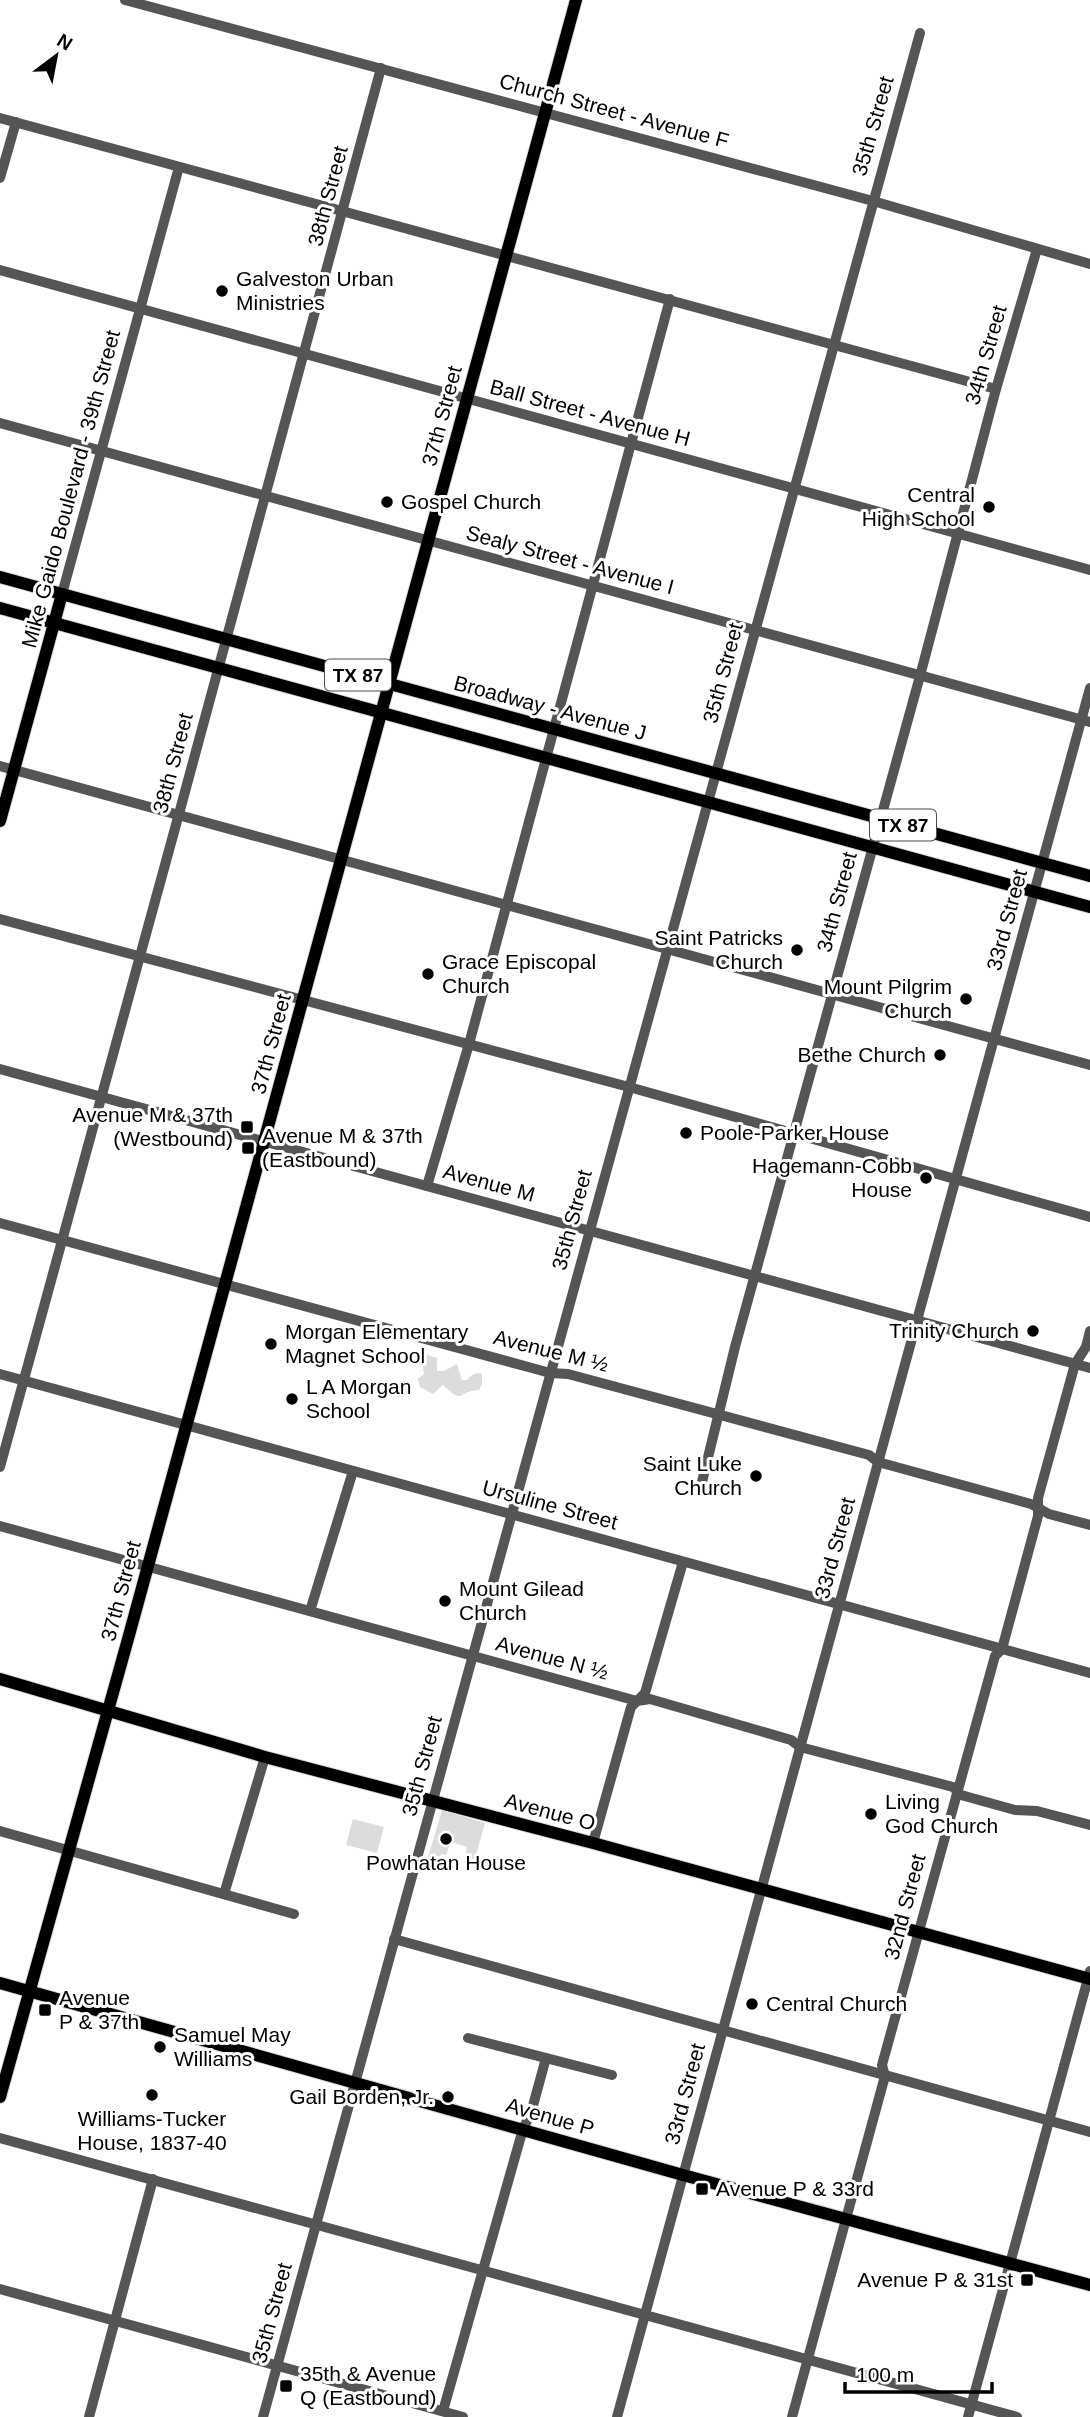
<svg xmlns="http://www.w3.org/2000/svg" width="1090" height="2417" viewBox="0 0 1090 2417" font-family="Helvetica,sans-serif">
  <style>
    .green { fill: #dcdcdc }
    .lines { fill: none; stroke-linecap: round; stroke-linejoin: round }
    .major-casing { stroke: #dbdbdb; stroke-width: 14 }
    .minor { stroke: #555; stroke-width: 10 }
    .major { stroke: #000; stroke-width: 12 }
    .poi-dot { fill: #000; stroke: #fff; stroke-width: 2.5 }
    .labels { text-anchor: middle; stroke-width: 6; stroke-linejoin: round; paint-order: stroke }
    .shield { fill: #fff; stroke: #4c4c4c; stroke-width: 2 }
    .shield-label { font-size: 19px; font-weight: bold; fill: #000 }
    .street-label { font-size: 21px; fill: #000; stroke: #fff }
    .poi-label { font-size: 21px; fill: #000; stroke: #fff; text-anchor: start }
  </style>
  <rect width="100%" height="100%" fill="#fff"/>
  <g class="green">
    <path d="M427 1355 437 1358V1371H444L457 1364 462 1380H467C471 1375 476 1372 482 1374V1384L479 1390C456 1391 465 1406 443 1385L433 1394 420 1387 418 1379 424 1374 422 1361Z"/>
    <path d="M442 1810 485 1823 474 1862 464 1860 467 1847 451 1842 446 1855 441 1854 436 1871 425 1867Z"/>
    <path d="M353 1819 384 1827 377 1853 346 1845Z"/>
  </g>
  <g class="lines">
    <g class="major-casing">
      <g id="major">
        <path d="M0 577 1090 876"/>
        <path d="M0 608 1090 907"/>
        <path d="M0 821 62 594"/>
        <path d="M0 1679 265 1757 593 1843 1090 1979"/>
        <path d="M0 1983 683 2175 1090 2285"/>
        <path d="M0 2097 128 1639 576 0"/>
      </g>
    </g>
    <g class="minor">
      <path d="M125 0 873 201 1090 264"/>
      <path d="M0 118 996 389"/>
      <path d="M0 178 16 122"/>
      <path d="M0 270 1090 570"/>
      <path d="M0 423 1090 722"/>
      <path d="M62 594 179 167"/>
      <path d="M0 766 1090 1065"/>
      <path d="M0 919 629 1087 1090 1217"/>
      <path d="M0 1069 1090 1368"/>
      <path d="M427 1186 469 1044 670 299"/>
      <path d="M0 1223 532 1368 550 1373 568 1374 869 1455 878 1462 1031 1504 1049 1514 1090 1525"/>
      <path d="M0 1374 1090 1673"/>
      <path d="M0 1467C126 1000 258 536 381 68"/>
      <path d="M701 1486 735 1347 920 676 996 389 1037 249"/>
      <path d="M0 1526 637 1701 650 1699 791 1740 800 1747 953 1787 961 1795 1015 1810 1037 1811 1090 1825"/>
      <path d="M310 1611 353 1471"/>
      <path d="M0 1831 294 1914"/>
      <path d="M593 1843 631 1707 645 1693 683 1562"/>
      <path d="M224 1894 265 1757"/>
      <path d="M394 1939 1090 2132"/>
      <path d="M468 2038 612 2075"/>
      <path d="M0 2138 1017 2417"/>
      <path d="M0 2289 463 2417"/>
      <path d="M443 2411 523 2129 531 2113 546 2058"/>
      <path d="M89 2417 153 2179"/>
      <path d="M263 2417 920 33"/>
      <path d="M617 2417 1090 688"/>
      <path d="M792 2417 885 2076 882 2065 995 1656 1002 1649 1038 1516V1498L1075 1364 1086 1347 1090 1331"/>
      <path d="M968 2417 1090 1971"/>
    </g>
    <use href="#major" class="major"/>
  </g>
  <g class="poi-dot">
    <circle cx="222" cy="291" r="7"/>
    <circle cx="387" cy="502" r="7"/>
    <circle cx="989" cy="507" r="7"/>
    <circle cx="797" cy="950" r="7"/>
    <circle cx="428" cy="974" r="7"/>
    <circle cx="966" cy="999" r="7"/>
    <circle cx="940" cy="1055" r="7"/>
    <rect x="240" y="1120" width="14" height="14" rx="3.5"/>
    <circle cx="686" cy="1133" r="7"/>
    <rect x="241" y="1141" width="14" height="14" rx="3.5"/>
    <circle cx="926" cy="1178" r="7"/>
    <circle cx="1033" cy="1331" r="7"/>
    <circle cx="271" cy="1344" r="7"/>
    <circle cx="292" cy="1399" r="7"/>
    <circle cx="756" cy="1476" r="7"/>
    <circle cx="445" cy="1601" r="7"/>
    <circle cx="871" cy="1814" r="7"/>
    <circle cx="446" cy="1839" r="7"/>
    <circle cx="752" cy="2004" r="7"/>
    <rect x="38" y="2003" width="14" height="14" rx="3.5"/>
    <circle cx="160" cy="2047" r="7"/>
    <circle cx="152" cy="2095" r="7"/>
    <circle cx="448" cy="2097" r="7"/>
    <rect x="695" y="2182" width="14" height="14" rx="3.5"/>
    <rect x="1020" y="2273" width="14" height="14" rx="3.5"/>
    <rect x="279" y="2379" width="14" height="14" rx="3.5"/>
  </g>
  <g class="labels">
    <g class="shield">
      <rect x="325" y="659.5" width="66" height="31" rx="5"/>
      <rect x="870" y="809.5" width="66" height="31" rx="5"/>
    </g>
    <g class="shield-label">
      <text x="358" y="682">TX 87</text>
      <text x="903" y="832">TX 87</text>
    </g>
    <g class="street-label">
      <text transform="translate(614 111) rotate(15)" y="7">Church Street - Avenue F</text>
      <text transform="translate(873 126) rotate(-74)" y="7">35th Street</text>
      <text transform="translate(328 196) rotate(-75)" y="7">38th Street</text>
      <text transform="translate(986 355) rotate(-74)" y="7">34th Street</text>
      <text transform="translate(590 413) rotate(15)" y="7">Ball Street - Avenue H</text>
      <text transform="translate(442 416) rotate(-75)" y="7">37th Street</text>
      <text transform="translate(71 489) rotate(-75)" y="7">Mike Gaido Boulevard - 39th Street</text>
      <text transform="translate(570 560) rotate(15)" y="7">Sealy Street - Avenue I</text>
      <text transform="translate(723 673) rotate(-75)" y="7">35th Street</text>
      <text transform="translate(550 708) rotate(15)" y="7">Broadway - Avenue J</text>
      <text transform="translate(173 763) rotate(-75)" y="7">38th Street</text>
      <text transform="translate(837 902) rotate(-75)" y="7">34th Street</text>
      <text transform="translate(1007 920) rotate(-75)" y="7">33rd Street</text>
      <text transform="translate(271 1044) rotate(-75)" y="7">37th Street</text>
      <text transform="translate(489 1183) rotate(15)" y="7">Avenue M</text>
      <text transform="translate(572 1220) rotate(-75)" y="7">35th Street</text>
      <text transform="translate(551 1351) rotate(14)" y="7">Avenue M ½</text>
      <text transform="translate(550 1505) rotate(15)" y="7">Ursuline Street</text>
      <text transform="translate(835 1548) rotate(-75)" y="7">33rd Street</text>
      <text transform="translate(121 1591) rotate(-75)" y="7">37th Street</text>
      <text transform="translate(552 1658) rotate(15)" y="7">Avenue N ½</text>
      <text transform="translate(422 1766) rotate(-75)" y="7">35th Street</text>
      <text transform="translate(550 1812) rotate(15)" y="7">Avenue O</text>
      <text transform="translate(905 1907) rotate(-75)" y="7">32nd Street</text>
      <text transform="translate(685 2094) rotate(-75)" y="7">33rd Street</text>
      <text transform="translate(550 2117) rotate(16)" y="7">Avenue P</text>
      <text transform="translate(272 2313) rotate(-75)" y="7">35th Street</text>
    </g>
    <g class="poi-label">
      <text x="236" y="286">Galveston Urban<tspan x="236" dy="24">Ministries</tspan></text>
      <text x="975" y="502" text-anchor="end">Central<tspan x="975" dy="24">High School</tspan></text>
      <text x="401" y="509">Gospel Church</text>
      <text x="783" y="945" text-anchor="end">Saint Patricks<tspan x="783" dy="24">Church</tspan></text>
      <text x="442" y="969">Grace Episcopal<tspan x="442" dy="24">Church</tspan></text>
      <text x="952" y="994" text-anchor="end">Mount Pilgrim<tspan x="952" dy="24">Church</tspan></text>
      <text x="926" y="1062" text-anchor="end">Bethe Church</text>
      <text x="233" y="1122" text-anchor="end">Avenue M &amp; 37th<tspan x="233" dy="24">(Westbound)</tspan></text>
      <text x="700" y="1140">Poole-Parker House</text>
      <text x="262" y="1143">Avenue M &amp; 37th<tspan x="262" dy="24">(Eastbound)</tspan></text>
      <text x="912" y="1173" text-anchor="end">Hagemann-Cobb<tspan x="912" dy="24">House</tspan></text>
      <text x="1019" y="1338" text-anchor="end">Trinity Church</text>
      <text x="285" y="1339">Morgan Elementary<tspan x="285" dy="24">Magnet School</tspan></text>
      <text x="306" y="1394">L A Morgan<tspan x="306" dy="24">School</tspan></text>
      <text x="742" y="1471" text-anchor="end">Saint Luke<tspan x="742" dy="24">Church</tspan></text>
      <text x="459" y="1596">Mount Gilead<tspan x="459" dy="24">Church</tspan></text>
      <text x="885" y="1809">Living<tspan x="885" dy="24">God Church</tspan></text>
      <text x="446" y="1870" text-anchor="middle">Powhatan House</text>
      <text x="59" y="2005">Avenue<tspan x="59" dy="24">P &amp; 37th</tspan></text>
      <text x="766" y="2011">Central Church</text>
      <text x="174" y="2042">Samuel May<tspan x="174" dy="24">Williams</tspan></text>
      <text x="434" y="2104" text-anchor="end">Gail Borden, Jr.</text>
      <text x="152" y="2126" text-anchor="middle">Williams-Tucker<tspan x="152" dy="24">House, 1837-40</tspan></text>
      <text x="716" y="2196">Avenue P &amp; 33rd</text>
      <text x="1013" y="2287" text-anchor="end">Avenue P &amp; 31st</text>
      <text x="300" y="2381">35th &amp; Avenue<tspan x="300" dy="24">Q (Eastbound)</tspan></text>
    </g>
  </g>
  <g transform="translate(56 56) rotate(32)" stroke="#ffffff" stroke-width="5" paint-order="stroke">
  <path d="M0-5L12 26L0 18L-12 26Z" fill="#000000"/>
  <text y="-10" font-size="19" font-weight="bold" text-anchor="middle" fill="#000000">N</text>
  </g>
  <path d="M845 2382v10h147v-10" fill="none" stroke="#000000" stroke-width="3.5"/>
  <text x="856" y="2382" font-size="21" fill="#000000" stroke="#ffffff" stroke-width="5" paint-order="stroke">100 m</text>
</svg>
